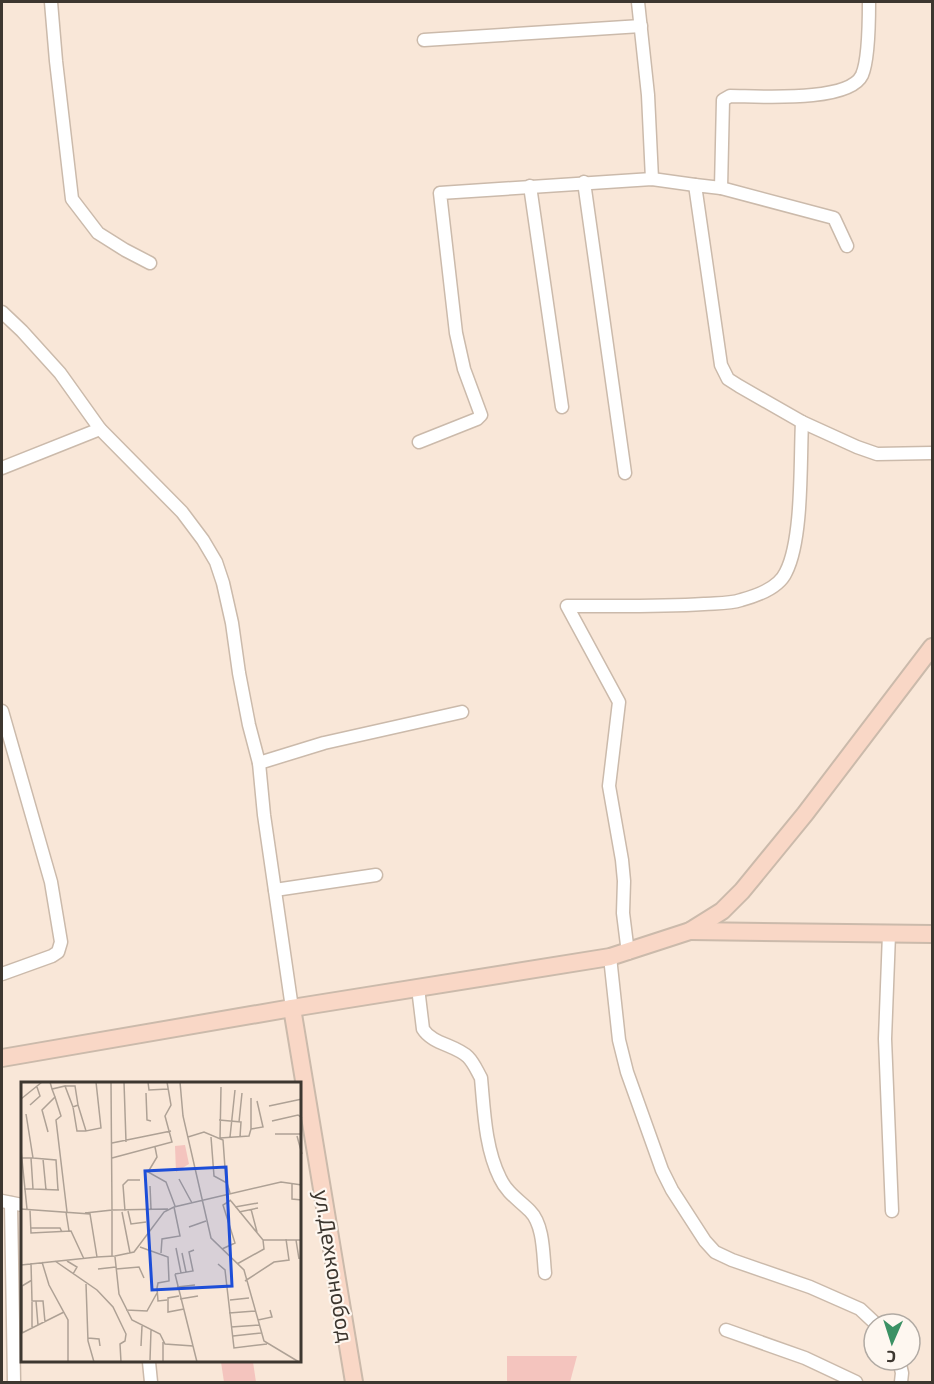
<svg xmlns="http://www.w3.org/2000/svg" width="934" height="1384" viewBox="0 0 934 1384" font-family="'Exo 2',sans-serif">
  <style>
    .green { fill: #f4c4be }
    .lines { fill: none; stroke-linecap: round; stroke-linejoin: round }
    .street-casing { stroke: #cbbaab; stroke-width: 15 }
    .secondary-casing { stroke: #cbbaab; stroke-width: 20 }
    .street { stroke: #fff; stroke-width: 12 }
    .secondary { stroke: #f9d7c6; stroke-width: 16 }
    .labels { text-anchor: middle; stroke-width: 4.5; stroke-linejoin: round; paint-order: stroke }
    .street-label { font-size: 22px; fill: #3d3730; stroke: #fef7f0 }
    .inset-road { fill: none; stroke: #aea195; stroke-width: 1.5 }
    .view { fill: #1d4ed8; fill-opacity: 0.15; stroke: #1d4ed8; stroke-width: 3 }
    .inset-edge { fill: none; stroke: #3d3730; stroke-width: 3 }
  </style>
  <rect width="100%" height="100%" fill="#f9e7d8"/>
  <g class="green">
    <path d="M507 1356H577L570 1382H507Z"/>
    <path d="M221 1362H253L256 1382H224Z"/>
  </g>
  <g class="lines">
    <g class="street-casing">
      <g id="street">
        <path d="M51 2 56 61 72 199 98 233 125 250 150 263"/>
        <path d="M638 2 648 95 652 179"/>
        <path d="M869 2C869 19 869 59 862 75 849 103 757 96 730 96L723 100 721 188 695 185 721 365 728 379 739 386 802 422 857 447 877 454 932 453"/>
        <path d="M424 40 641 26"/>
        <path d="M584 182 625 473"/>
        <path d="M530 186 562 407"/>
        <path d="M721 188 834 218 847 246"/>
        <path d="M2 312 22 331 60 373 100 429 182 512 203 540 216 562 223 583 232 623 239 673 249 725 259 763 264 815 292 1008"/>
        <path d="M419 442 477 419 481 415 464 369 456 333 440 193 652 179 695 185"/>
        <path d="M2 468 100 429"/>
        <path d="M2 711 51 882 61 942 58 952 52 956 2 974"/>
        <path d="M259 763 324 743 462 712"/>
        <path d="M275 890 376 875"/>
        <path d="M889 934 885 1039 892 1211"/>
        <path d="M628 953 623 913 624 881 622 860 609 786 619 702 567 606C612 606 658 607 704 604 716 603 729 604 741 600 756 596 779 588 786 572 803 539 800 461 802 422"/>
        <path d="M610 957 619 1040 627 1072 662 1170 672 1190 705 1241 715 1252 732 1260 810 1287 860 1309 876 1324"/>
        <path d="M418 988 423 1029C432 1044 456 1045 468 1057 474 1063 477 1071 481 1078 484 1110 485 1148 500 1178 507 1193 519 1200 530 1211 544 1225 543 1255 545 1273"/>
        <path d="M2 1201 22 1205"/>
        <path d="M11 1203 14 1382"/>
        <path d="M726 1330 805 1358 856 1382"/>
        <path d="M899 1360 902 1373 901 1382"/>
        <path d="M149 1362 151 1382"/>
      </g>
    </g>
    <g class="secondary-casing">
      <g id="secondary">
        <path d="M690 931 932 934"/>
        <path d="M292 1008 354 1382"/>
        <path d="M2 1058 292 1008 610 957 690 931 722 911 742 891 805 814 932 647"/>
      </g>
    </g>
    <use href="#street" class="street"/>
    <use href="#secondary" class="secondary"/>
  </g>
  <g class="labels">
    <g class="street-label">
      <text transform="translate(334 1266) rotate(81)" y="8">ул.Дехконобод</text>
    </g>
  </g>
  <g transform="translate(21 1082)">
    <rect width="280" height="280" fill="#f9e7d8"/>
    <path d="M164 63 168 82 155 90 154 64Z" fill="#f4c4be"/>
    <path class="inset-road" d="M29 0 31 7 44 4 52 25 57 23 65 49 80 46 75 0M103 0 105 60M127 0 128 8 147 7M159 0 162 34 190 156 223 188 243 259 278 280M44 4H54L57 23M125 11 126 38 130 39M34 15 40 34 35 38 46 130M230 16V47M0 17 21 0M9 23 19 14 16 5M248 24 281 17M52 25 56 49H65M198 38 220 40 219 55M251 39 277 33 281 36M218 40 221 11M27 50 21 28 34 15 31 7M254 52H281M276 54 281 72M167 55 183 50 202 58 205 100M190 55 193 94 206 101 209 111M209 55 214 8M199 56 228 54 230 47 242 45 236 19M199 57 200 5M91 61 150 49M134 65 136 75 127 90 145 100 154 124M0 68 6 127M1 76H12L5 32M12 76 35 78 37 108M91 76 151 60 144 34 150 23 146 0M22 77 25 108M158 97 171 121M271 102V117L281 118M129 104 130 127M3 107H12L10 76M12 107 38 108M210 119 242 158H281M214 125 237 121M0 127 69 132 76 175 94 174 113 170 143 130 153 125 260 100 281 103M230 127 236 150M9 128 10 151 50 149 63 177M104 129 102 103 107 98H119M107 129 110 142 125 140M45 130 48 149M101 130 109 171M218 130 237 126M64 131 91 128 90 0M168 145 185 139M10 146H39L41 150M275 158 278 177M119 165 147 175 148 199 137 201 136 206 137 219 146 218M155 166 160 191M201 167 214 161 202 123 210 118M140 171 141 157 159 154 153 125M161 171 165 190M91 174V128L147 127M94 175 98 212 111 238 139 252 144 262 172 264 176 280M34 179 76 208 92 225 105 252 104 259 99 262 100 280M46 179 56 185 52 192M21 180 28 203 47 238V280M10 181 11 219H22L24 240M197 182 204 188 213 266 246 262M216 182 243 167 242 158M0 183 76 175M77 187 95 185M95 187 118 185 123 196M154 192 172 264M154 192 172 189 168 170 173 168M224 199 253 180 268 178 265 157M65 202 67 259 73 280M156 205 174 203M158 214 147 216V230L163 227M159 217 177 214M209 218 228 216M15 219 17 243M105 228 126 229 136 211M208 231 234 229M237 238 251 235 249 228M11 245V220M210 245 238 243M1 251V204L11 198M1 251 43 230M212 254 240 251M67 256 78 257 79 264M142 260V280M120 264 121 244M129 278 130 248"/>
    <path class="view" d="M205 85 211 204 131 208 124 89Z"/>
    <rect width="280" height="280" class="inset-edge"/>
  </g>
  <rect width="934" height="1384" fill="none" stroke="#3d3730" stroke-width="6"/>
  <g transform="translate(892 1342) rotate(183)"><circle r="28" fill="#fef7f0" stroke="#b1aaa3" stroke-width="1.5"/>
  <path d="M0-4.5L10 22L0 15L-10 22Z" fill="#3b9164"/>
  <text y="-9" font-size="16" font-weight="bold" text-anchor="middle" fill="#3d3730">С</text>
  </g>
</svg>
